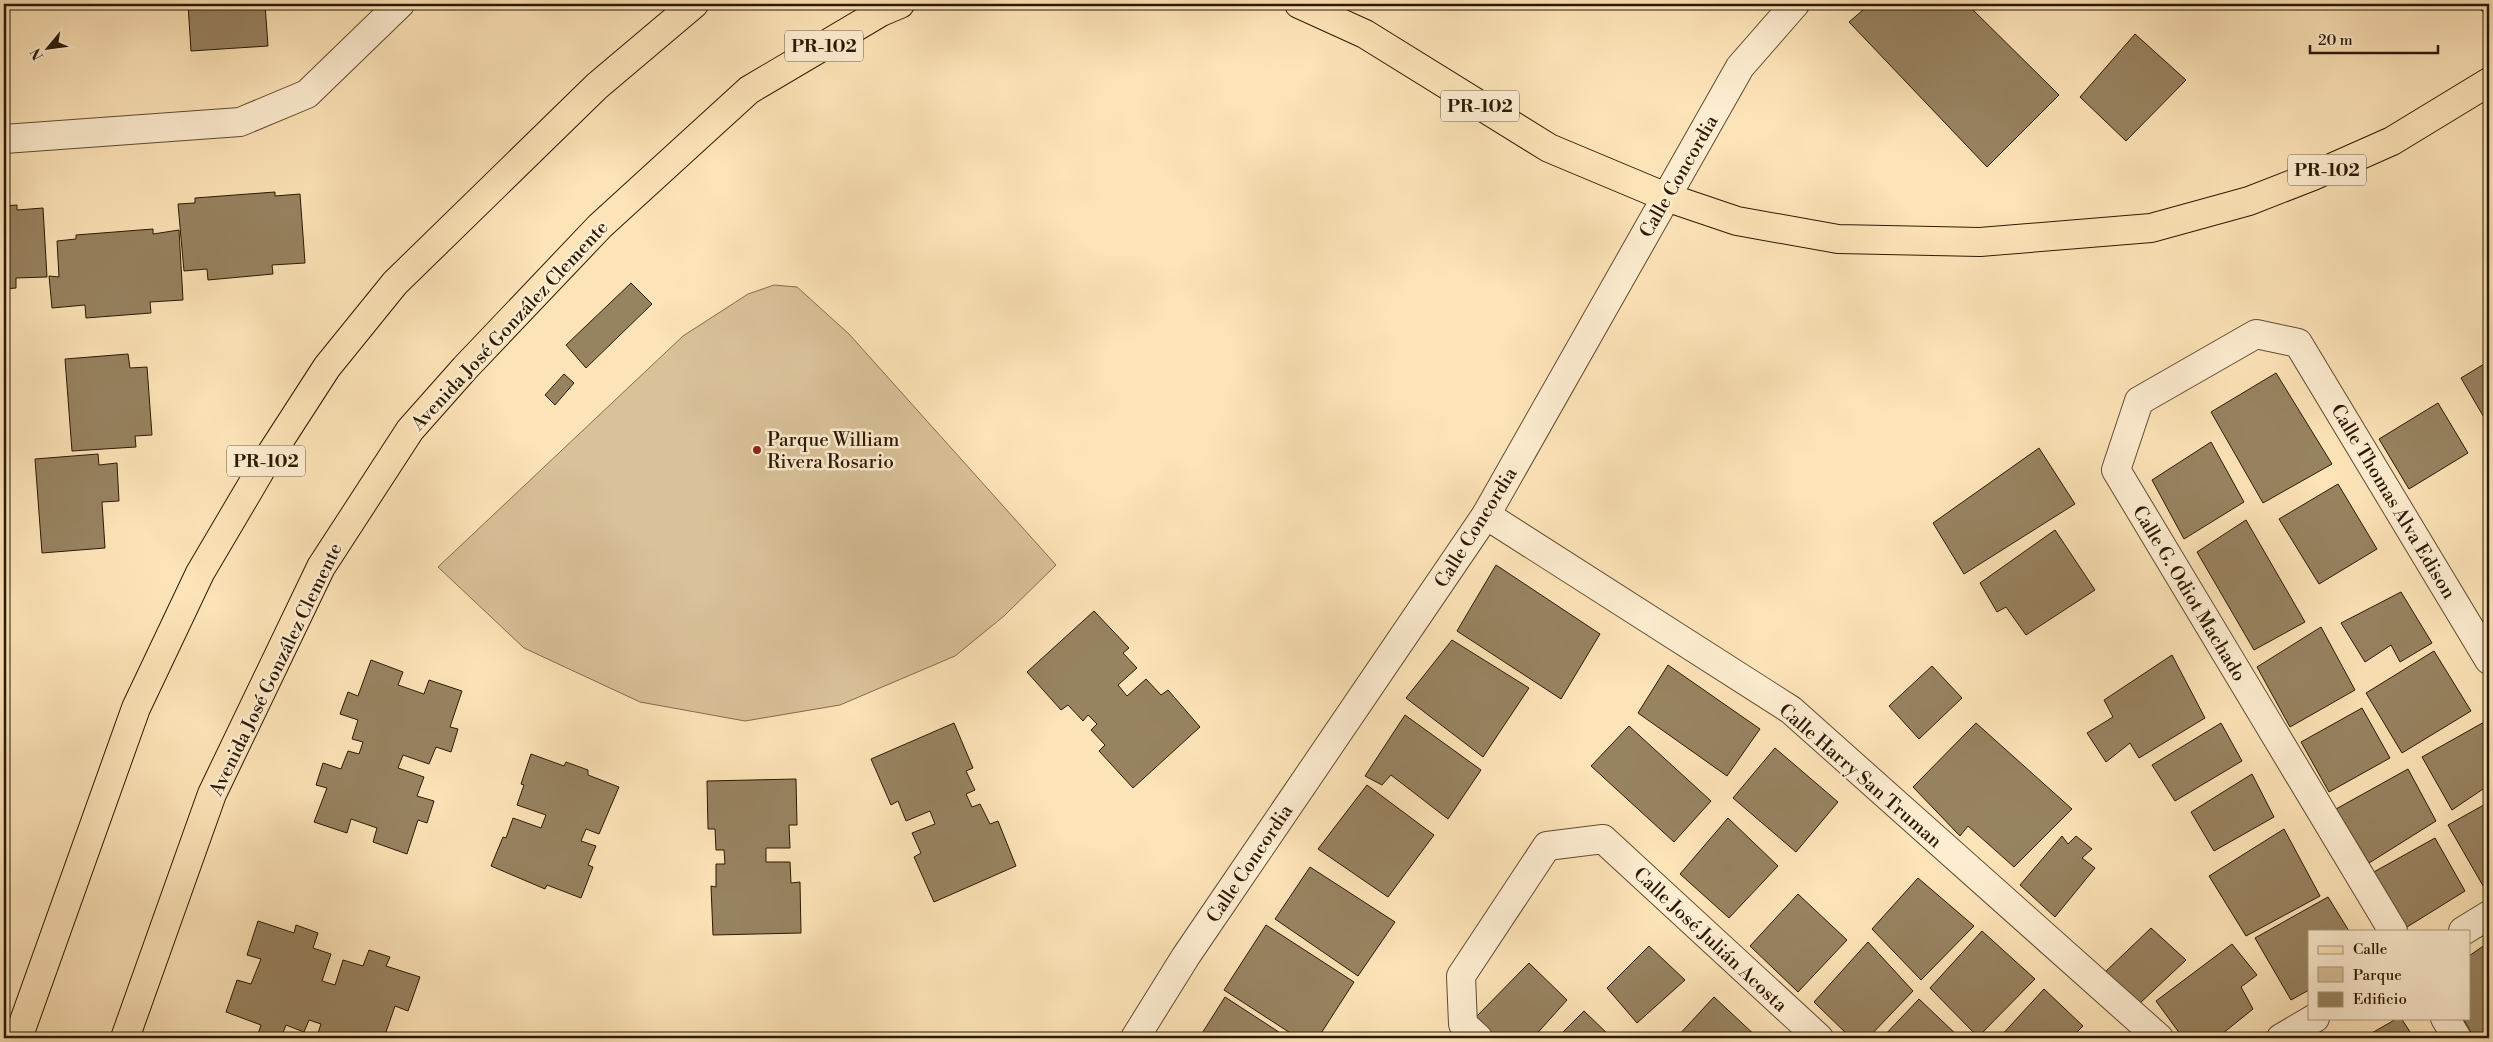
<svg xmlns="http://www.w3.org/2000/svg" width="2493" height="1042" viewBox="0 0 2493 1042" font-family="'Libre Bodoni',serif">
  <style>
    .green { fill: #d9c199; stroke: #826d4e }
    .building { fill: #988361; stroke: #2b1903 }
    .lines { fill: none; stroke-linecap: round; stroke-linejoin: round }
    .minor-casing { stroke: #604c30; stroke-width: 30 }
    .major-casing { stroke: #2b1903; stroke-width: 30 }
    .minor { stroke: #feedd1; stroke-width: 28 }
    .major { stroke: #fde4b8; stroke-width: 28 }
    .poi-dot { fill: #8f2418; stroke: #feedd1; stroke-width: 2 }
    .labels { text-anchor: middle; stroke-width: 5; stroke-linejoin: round; paint-order: stroke }
    .shield { fill: #feedd1; stroke: #6a5941; stroke-width: 1 }
    .shield-label { font-size: 18px; font-weight: bold; fill: #2b1903 }
    .street-label { font-size: 19px; fill: #2b1903; stroke: #feedd1 }
    .poi-label { font-size: 19px; fill: #2b1903; stroke: #feedd1; text-anchor: start }
  </style>
  <rect width="100%" height="100%" fill="#fde4b8"/>
  <filter id="stains"><feTurbulence type="fractalNoise" baseFrequency=".004" numOctaves="4"/><feColorMatrix values="0 0 0 0 .2 0 0 0 0 .09 0 0 0 0 .02 0 0 0 .5 -.17"/></filter>
  <radialGradient id="worn" r=".72"><stop offset=".6" stop-color="#630" stop-opacity="0"/><stop offset="1" stop-color="#630" stop-opacity=".3"/></radialGradient>
  <path class="green" d="M774 285 797 287 849 334 1056 565 1004 616 955 656 840 705 745 721 640 702 524 648 438 567 683 336 748 294Z"/>
  <g class="building">
    <path d="M188 4H265L268 46 191 51Z"/>
    <path d="M1870 4H1967L2059 95 1987 167 1849 22Z"/>
    <path d="M2473 4H2489V16Z"/>
    <path d="M2135 34 2186 80 2126 141 2080 97Z"/>
    <path d="M275 192V196L300 194 305 263 272 265 273 274 208 280 207 269 184 271 178 204 195 203V198Z"/>
    <path d="M17 205V210L43 208 47 277 16 278V288L4 289V206Z"/>
    <path d="M153 229V234L179 230 183 300 150 302 151 313 86 318 85 305 52 308 49 276 59 277 57 241 76 239V235Z"/>
    <path d="M631 283 652 304 586 368 566 345Z"/>
    <path d="M128 354 130 368 147 367 152 435 135 436 136 447 72 451 65 359Z"/>
    <path d="M2489 361V426L2461 378Z"/>
    <path d="M2276 373 2332 464 2263 503 2211 412Z"/>
    <path d="M564 374 574 383 555 405 545 395Z"/>
    <path d="M2438 403 2468 453 2409 489 2379 439Z"/>
    <path d="M2211 442 2244 502 2184 539 2152 480Z"/>
    <path d="M2039 448 2075 504 1964 574 1933 523Z"/>
    <path d="M98 454 99 465 117 463 119 501 102 502 105 548 42 553 35 459Z"/>
    <path d="M2338 484 2377 549 2319 584 2279 519Z"/>
    <path d="M2246 520 2305 622 2254 650 2197 552Z"/>
    <path d="M2055 530 2095 590 2026 635 2006 607 1997 612 1980 583Z"/>
    <path d="M1496 565 1600 634 1561 699 1457 631Z"/>
    <path d="M2401 592 2432 643 2400 662 2391 645 2365 662 2341 623Z"/>
    <path d="M1094 611 1129 648 1123 653 1137 668 1118 685 1127 696 1146 679 1161 695 1168 690 1200 727 1133 788 1099 751 1105 745 1091 730 1097 724 1088 715 1083 721 1068 705 1061 710 1027 672Z"/>
    <path d="M2321 627 2355 690 2290 727 2257 667Z"/>
    <path d="M1452 640 1529 688 1483 757 1406 698Z"/>
    <path d="M2434 651 2471 711 2402 753 2366 693Z"/>
    <path d="M2172 655 2205 718 2139 758 2130 743 2106 762 2087 733 2113 717 2104 700Z"/>
    <path d="M371 660 403 672 398 685 424 694 429 680 462 691 450 727 458 729 451 752 436 747 429 764 403 755 398 768 424 777 417 796 434 801 427 823 418 820 407 854 373 842 377 828 351 819 347 833 314 822 327 788 316 785 323 763 341 769 348 751 359 754 363 742 352 739 358 720 340 714 348 692 358 696Z"/>
    <path d="M1668 665 1760 729 1727 776 1638 713Z"/>
    <path d="M1932 666 1962 698 1919 739 1889 706Z"/>
    <path d="M2362 708 2390 758 2329 792 2301 742Z"/>
    <path d="M1405 715 1481 770 1448 819 1391 775 1382 785 1365 776Z"/>
    <path d="M2486 721 2489 726V785L2452 810 2422 757Z"/>
    <path d="M954 723 973 768 966 771 975 790 966 794 972 807 980 804 990 824 998 821 1016 866 934 902 914 857 921 853 912 833 935 824 930 811 906 821 898 801 891 805 871 759Z"/>
    <path d="M1976 723 2072 809 2014 867 1968 826 1960 836 1913 787Z"/>
    <path d="M2221 723 2242 761 2175 801 2152 765Z"/>
    <path d="M1629 726 1711 801 1674 842 1591 766Z"/>
    <path d="M1775 748 1838 802 1796 852 1733 798Z"/>
    <path d="M531 754 564 766 566 762 588 770V775L619 787 599 834 586 829 581 841 596 846 588 865 593 867 581 898 547 885 545 889 491 866 503 837 506 838 513 818 541 828 546 815 517 805 524 785 521 784Z"/>
    <path d="M2408 769 2436 821 2369 863 2336 809Z"/>
    <path d="M2252 774 2274 817 2214 851 2191 812Z"/>
    <path d="M796 779 797 825H789L790 848H766V862H790L791 883 800 882 801 933 713 935 711 886 716 887V864H725L724 850H716L715 829H708L707 781Z"/>
    <path d="M1367 785 1434 835 1388 897 1318 849Z"/>
    <path d="M2489 802V889L2486 891 2448 825Z"/>
    <path d="M1728 818 1778 866 1729 918 1680 874Z"/>
    <path d="M2284 829 2320 896 2246 936 2209 876Z"/>
    <path d="M2062 836 2068 844 2076 836 2092 849 2082 858 2095 868 2055 917 2020 885Z"/>
    <path d="M2435 838 2465 891 2407 927 2372 873Z"/>
    <path d="M1310 867 1395 922 1358 976 1275 919Z"/>
    <path d="M1918 878 1974 926 1921 980 1872 929Z"/>
    <path d="M1798 894 1847 940 1798 992 1750 946Z"/>
    <path d="M2328 897 2349 931H2309V990L2291 1000 2255 938Z"/>
    <path d="M258 921 294 933 296 925 318 933 313 948 331 954 322 981 335 985 343 960 363 966 369 950 390 957 386 966 420 977 408 1011 395 1006 386 1032 399 1038H324L317 1036 321 1024 309 1020 304 1032 286 1025 281 1038H269L258 1034 261 1025 226 1012 237 980 251 984 261 959 247 955Z"/>
    <path d="M1266 925 1354 982 1318 1038H1298L1224 990Z"/>
    <path d="M2151 928 2186 960 2139 1004 2104 973Z"/>
    <path d="M1982 931 2035 979 1978 1037 1930 988Z"/>
    <path d="M1868 942 1913 991 1868 1038H1851L1814 1002Z"/>
    <path d="M2489 942V1038H2474L2463 1018H2469V956Z"/>
    <path d="M2232 944 2257 975 2241 987 2253 1009 2217 1038H2183L2156 1001Z"/>
    <path d="M1649 946 1685 980 1637 1023 1607 988Z"/>
    <path d="M1529 963 1567 1000 1533 1038H1498L1475 1018Z"/>
    <path d="M2044 989 2083 1026 2071 1038H1999Z"/>
    <path d="M1225 997 1288 1038H1199Z"/>
    <path d="M1714 997 1758 1038H1676Z"/>
    <path d="M1919 999 1960 1038H1882Z"/>
    <path d="M1584 1011 1612 1038H1557Z"/>
    <path d="M2398 1018H2401L2414 1038H2363Z"/>
  </g>
  <g class="lines">
    <g class="minor-casing">
      <g id="minor">
        <path d="M4 139 240 122 307 94 400 4"/>
        <path d="M1486 515 1791 710 2159 1038"/>
        <path d="M2393 931 2116 470 2139 401 2256 334 2298 343 2489 660"/>
        <path d="M2463 931 2489 915"/>
        <path d="M2445 1018 2457 1038"/>
        <path d="M1135 1038 1186 956 1486 515 1740 67 1795 4"/>
        <path d="M1478 1038 1463 1024 1461 976 1547 846 1603 839 1819 1038"/>
        <path d="M2281 1038 2315 1018"/>
      </g>
    </g>
    <g class="major-casing">
      <g id="major">
        <path d="M1299 4 1365 34 1549 148 1666 197 1737 221 1838 239 1980 242 2151 228 2249 201 2313 176 2392 141 2489 82"/>
        <path d="M18 1038 136 708 200 573 263 466 327 367 395 283 597 86 694 4"/>
        <path d="M125 1038 212 794 321 567 410 430 465 368 600 226 749 90 881 12 900 4"/>
      </g>
    </g>
    <use href="#minor" class="minor"/>
    <use href="#major" class="major"/>
  </g>
  <circle class="poi-dot" cx="757" cy="450" r="5"/>
  <g class="labels">
    <g class="shield">
      <rect x="785" y="30.5" width="78" height="31" rx="4"/>
      <rect x="1441" y="90.5" width="78" height="31" rx="4"/>
      <rect x="2288" y="154.5" width="78" height="31" rx="4"/>
      <rect x="227" y="445.5" width="78" height="31" rx="4"/>
    </g>
    <g class="shield-label">
      <text x="824" y="52">PR-102</text>
      <text x="1480" y="112">PR-102</text>
      <text x="2327" y="176">PR-102</text>
      <text x="266" y="467">PR-102</text>
    </g>
    <g class="street-label">
      <text transform="translate(1678 176) rotate(-60)" y="7">Calle Concordia</text>
      <text transform="translate(509 325) rotate(-47)" y="7">Avenida José González Clemente</text>
      <text transform="translate(2394 501) rotate(59)" y="7">Calle Thomas Alva Edison</text>
      <text transform="translate(1475 527) rotate(-58)" y="7">Calle Concordia</text>
      <text transform="translate(2190 593) rotate(59)" y="7">Calle G. Odiot Machado</text>
      <text transform="translate(275 669) rotate(-64)" y="7">Avenida José González Clemente</text>
      <text transform="translate(1861 775) rotate(41)" y="7">Calle Harry San Truman</text>
      <text transform="translate(1249 863) rotate(-56)" y="7">Calle Concordia</text>
      <text transform="translate(1711 939) rotate(43)" y="7">Calle José Julián Acosta</text>
    </g>
    <g class="poi-label">
      <text x="767" y="446">Parque William<tspan x="767" dy="22">Rivera Rosario</tspan></text>
    </g>
  </g>
  <rect width="2493" height="1042" fill="none" stroke="#fde4b8" stroke-width="20"/>
  <rect x="5" y="5" width="2483" height="1032" fill="none" stroke="#2b1903" stroke-width="2.5"/>
  <rect x="10" y="10" width="2473" height="1022" fill="none" stroke="#2b1903"/>
  <rect x="2308" y="930" width="162" height="90" fill="#feedd1" stroke="#aa987f"/>
  <rect x="2318" y="946" width="25" height="8" fill="#fde4b8" stroke="#aa987f"/>
  <text x="2353" y="954" font-size="15" fill="#2b1903">Calle</text>
  <rect x="2318" y="967" width="25" height="15" fill="#d9c199" stroke="#aa987f"/>
  <text x="2353" y="980" font-size="15" fill="#2b1903">Parque</text>
  <rect x="2318" y="992" width="25" height="15" fill="#988361" stroke="#aa987f"/>
  <text x="2353" y="1004" font-size="15" fill="#2b1903">Edificio</text>
  <g transform="translate(48 48) rotate(241)" stroke="#feedd1" stroke-width="4" paint-order="stroke">
  <path d="M0-4L9 19L0 12L-9 19Z" fill="#2b1903"/>
  <text y="-8" font-size="14" font-weight="bold" text-anchor="middle" fill="#2b1903">N</text>
  </g>
  <path d="M2310 45v8h128v-8" fill="none" stroke="#2b1903" stroke-width="2.5"/>
  <text x="2318" y="45" font-size="15" fill="#2b1903" stroke="#feedd1" stroke-width="4" paint-order="stroke">20 m</text>
  <rect width="100%" height="100%" filter="url(#stains)"/>
  <rect width="100%" height="100%" fill="url(#worn)"/>
</svg>
